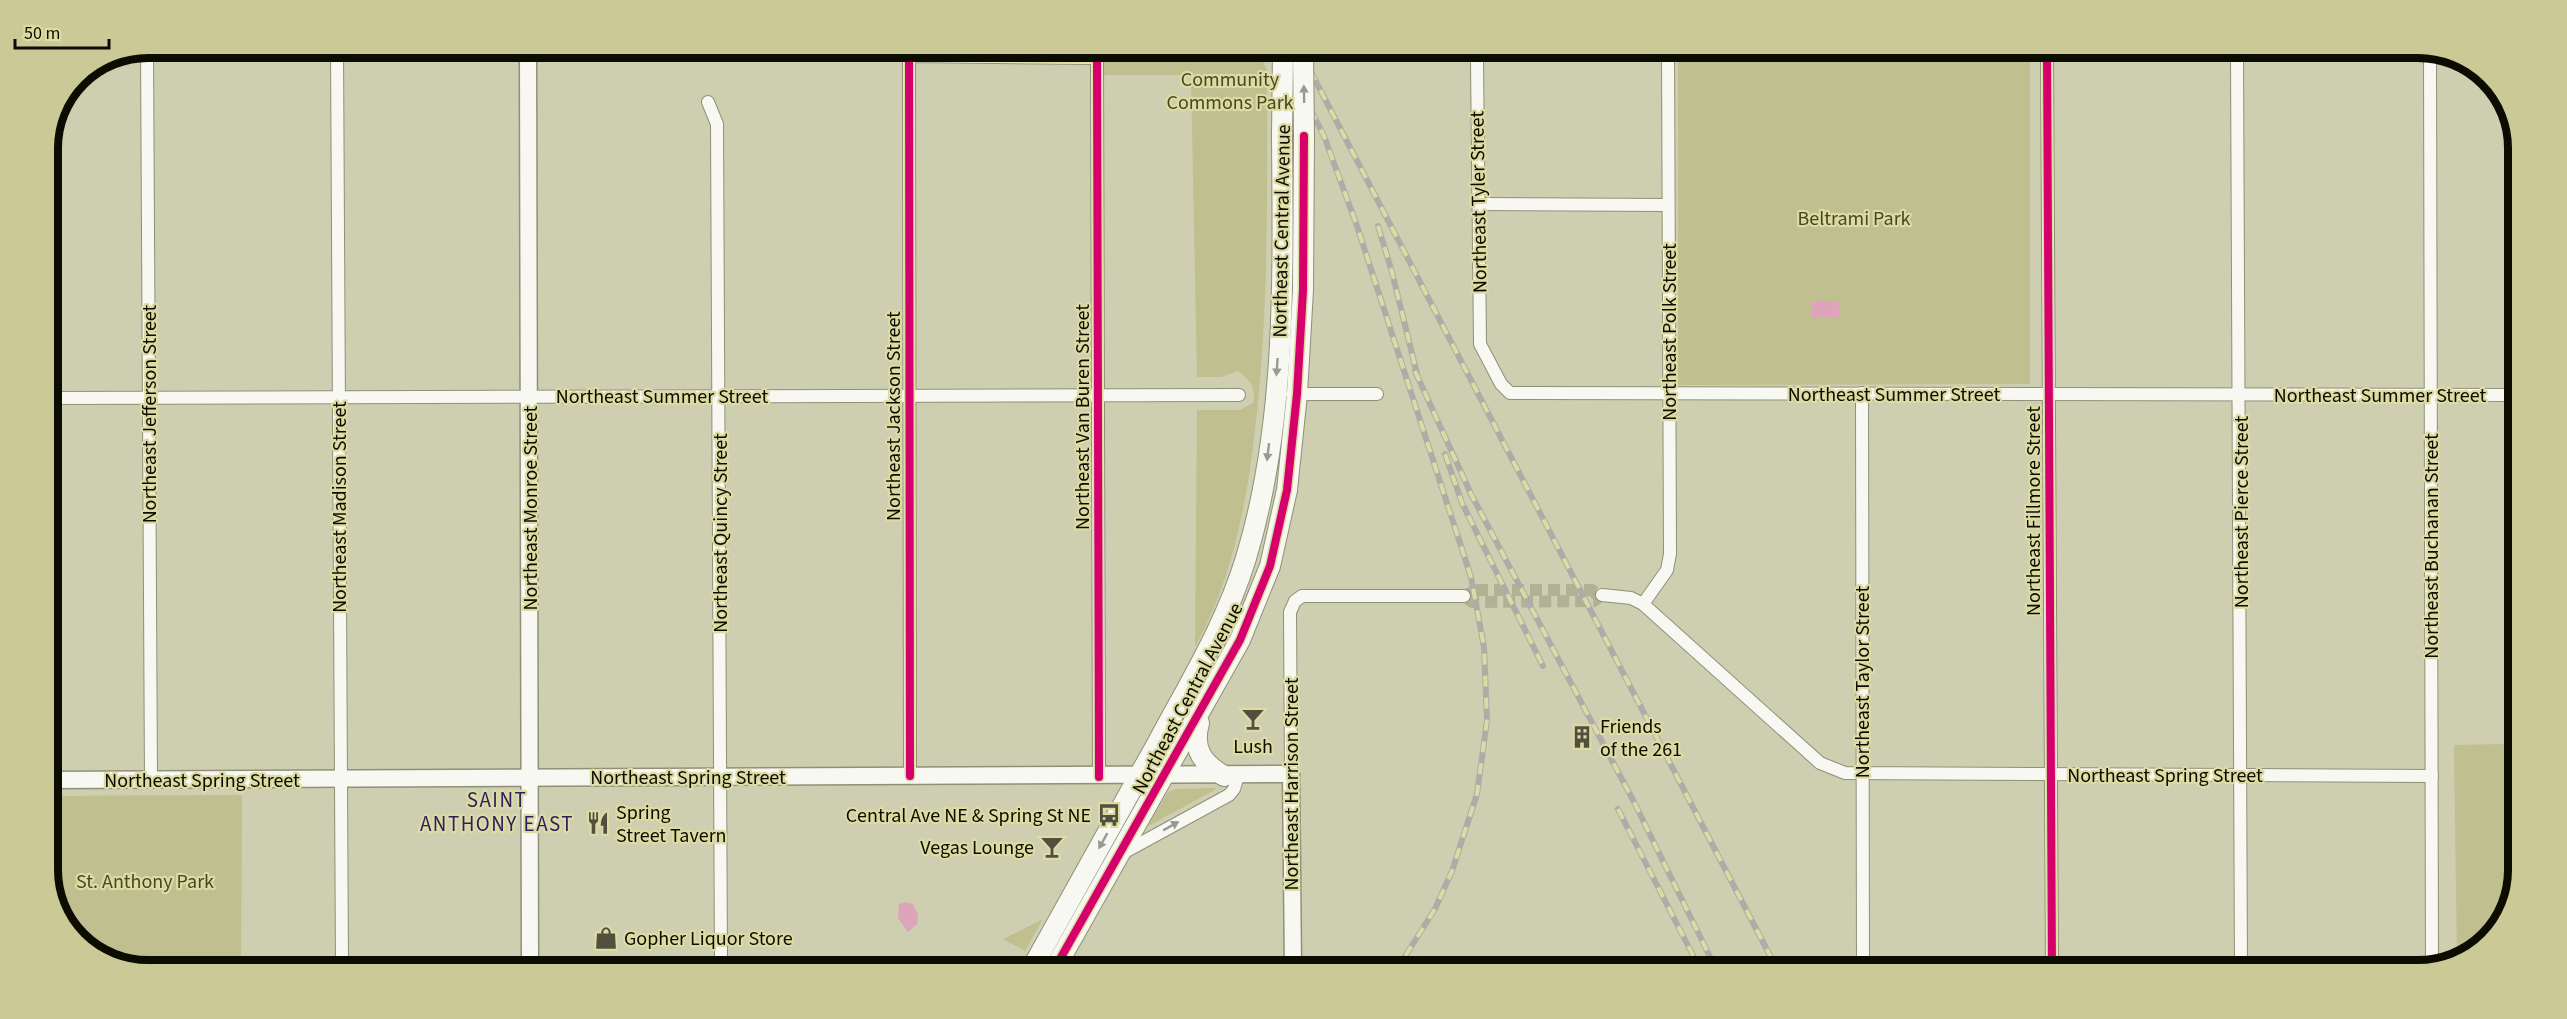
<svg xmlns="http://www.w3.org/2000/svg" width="2567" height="1019" viewBox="0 0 2567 1019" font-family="'Source Sans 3',sans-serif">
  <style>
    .green { fill: #bfbf8f }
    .water { fill: #dea4ba }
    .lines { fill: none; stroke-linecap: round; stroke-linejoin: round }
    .street-tunnel { stroke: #b1b196; stroke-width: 12; stroke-dasharray: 12 6; stroke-linecap: butt }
    .street-casing { stroke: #909078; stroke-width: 14 }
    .secondary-casing { stroke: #909078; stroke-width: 19 }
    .primary-casing { stroke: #909078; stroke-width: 22 }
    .street { stroke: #f8f8f3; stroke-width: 12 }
    .secondary { stroke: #f8f8f3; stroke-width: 16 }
    .primary { stroke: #f8f8f3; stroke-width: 20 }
    .rail-casing { stroke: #adada7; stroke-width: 6 }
    .rail { stroke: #dbdba3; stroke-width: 4; stroke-dasharray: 11; stroke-linecap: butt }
    .primary-bridge-casing { stroke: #909078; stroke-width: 22; stroke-linecap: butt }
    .primary-bridge { stroke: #f8f8f3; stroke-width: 20 }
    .cycleway-casing { stroke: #dbdba3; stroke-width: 11 }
    .cycleway { stroke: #d6006c; stroke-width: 8 }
    .oneway { fill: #9a9a92 }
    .labels { text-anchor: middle; stroke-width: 4.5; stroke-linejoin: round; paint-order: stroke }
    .park-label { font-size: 20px; fill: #484720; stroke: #dbdba3 }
    .street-label { font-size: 20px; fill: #0d0c00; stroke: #dbdba3 }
    .poi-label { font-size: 20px; fill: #0d0c00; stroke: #dbdba3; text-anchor: start }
    .neighbourhood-label { font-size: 21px; letter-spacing: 1.5px; fill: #2d215c; stroke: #dbdba3 }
    .rim { fill: none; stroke: #0d0c00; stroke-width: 8 }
  </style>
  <rect width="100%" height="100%" fill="#ceceb0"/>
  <g class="green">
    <path d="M1100 50 1257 51 1267 70C1267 181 1269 292 1258 402 1250 485 1236 573 1195 647L1197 410H1240L1253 403C1256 386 1251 382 1238 371L1221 377H1197L1191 75H1100Z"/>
    <path d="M1678 52H2030V384L1678 385Z"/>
    <path d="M2515 630 2514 903 2475 954 2457 959 2454 745 2507 744Z"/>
    <path d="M1216 788 1215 790 1148 826 1168 792 1176 789Z"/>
    <path d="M242 795 241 966H116L69 931 48 877V796Z"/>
    <path d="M1043 919 1025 951 1003 939Z"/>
  </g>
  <g class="water">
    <rect x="1811" y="302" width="28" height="16"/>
    <path d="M905 902 913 904 918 915 917 924 908 932 898 918 899 904Z"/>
  </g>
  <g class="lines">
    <path class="street-tunnel" d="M1476 590H1592L1602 595 1594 601 1472 602 1464 596Z"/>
    <g class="street-casing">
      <g id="street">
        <path d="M147 48 151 780"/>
        <path d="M337 48 342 966"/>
        <path d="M2047 53 2052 970"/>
        <path d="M2237 53 2241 971"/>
        <path d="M2430 53 2432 967"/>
        <path d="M1477 60 1480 344 1501 384 1510 393 2517 395"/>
        <path d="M708 102 717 124 721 967"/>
        <path d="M1478 204 1668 205"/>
        <path d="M1862 393 1863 970"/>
        <path d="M1292 394H1377"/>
        <path d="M48 398 1239 395"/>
        <path d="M1602 595 1631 598 1643 604 1820 763 1845 773 2432 776"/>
        <path d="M1643 604 1667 570 1670 554 1668 52"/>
        <path d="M1291 774 1290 612 1295 601 1302 596H1464"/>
        <path d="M910 776 909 56 1097 58 1099 777"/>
        <path d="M1121 854 1229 795 1234 789 1238 776"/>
      </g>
    </g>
    <g class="secondary-casing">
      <g id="secondary">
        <path d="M528 49 530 967"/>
        <path d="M48 780 1291 774 1293 968"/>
      </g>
    </g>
    <g class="primary-casing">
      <g id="primary">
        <path d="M1199 723C1192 749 1202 763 1224 776"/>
        <path d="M1032 968C1074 892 1116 817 1158 742 1190 682 1226 624 1246 558 1287 423 1283 276 1282 135"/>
        <path d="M1055 968 1240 640 1270 566 1287 490 1297 394 1303 290 1304 136"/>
      </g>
    </g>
    <use href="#street" class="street"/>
    <use href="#secondary" class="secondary"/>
    <use href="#primary" class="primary"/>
    <g class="rail-casing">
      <g id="rail">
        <path d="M1281 51 1324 136 1357 226 1471 577 1484 647 1487 720 1477 794 1452 871 1435 909 1397 969"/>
        <path d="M1300 51 1777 969"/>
        <path d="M1378 226 1392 272 1418 378"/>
        <path d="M1415 371 1471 494 1634 802 1716 969"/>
        <path d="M1445 454 1462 503 1543 666"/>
        <path d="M1618 809 1700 969"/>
      </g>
    </g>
    <use href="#rail" class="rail"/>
    <g class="primary-bridge-casing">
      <g id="primary-bridge">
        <path d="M1303 52 1304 136"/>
        <path d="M1282 135 1283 51"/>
      </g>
    </g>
    <use href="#primary-bridge" class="primary-bridge"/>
    <g class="cycleway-casing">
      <g id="cycleway">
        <path d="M2047 53 2052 970"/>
        <path d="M910 776 909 56 1097 58 1099 777"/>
        <path d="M1055 968 1240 640 1270 566 1287 490 1297 394 1303 290 1304 136"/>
      </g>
    </g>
    <use href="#cycleway" class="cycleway"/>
  </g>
  <defs><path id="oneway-solid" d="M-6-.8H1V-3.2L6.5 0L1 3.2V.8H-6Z" transform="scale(1.5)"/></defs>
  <g class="oneway">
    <use href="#oneway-solid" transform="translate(1304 94) rotate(-91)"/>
    <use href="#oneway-solid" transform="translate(1277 367) rotate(94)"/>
    <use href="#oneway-solid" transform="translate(1268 452) rotate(97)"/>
    <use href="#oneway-solid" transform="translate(1171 826) rotate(-29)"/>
    <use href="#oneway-solid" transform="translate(1103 841) rotate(119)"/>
  </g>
  <defs>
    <g id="bar-bare" transform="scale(1.8)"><path d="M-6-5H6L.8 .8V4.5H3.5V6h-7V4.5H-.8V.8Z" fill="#51503e" stroke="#dbdba3" stroke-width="2.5" paint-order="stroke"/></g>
    <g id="building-bare" transform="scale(1.8)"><path d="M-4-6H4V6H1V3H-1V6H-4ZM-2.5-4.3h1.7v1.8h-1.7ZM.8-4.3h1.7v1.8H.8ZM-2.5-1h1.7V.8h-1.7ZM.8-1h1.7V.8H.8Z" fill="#51503e" stroke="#dbdba3" stroke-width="2.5" paint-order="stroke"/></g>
    <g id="bus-bare" transform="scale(1.8)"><path d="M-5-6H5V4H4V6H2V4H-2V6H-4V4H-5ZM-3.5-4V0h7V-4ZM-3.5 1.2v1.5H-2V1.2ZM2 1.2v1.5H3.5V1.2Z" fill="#51503e" stroke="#dbdba3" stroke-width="2.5" paint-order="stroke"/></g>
    <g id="restaurant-bare" transform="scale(1.8)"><path d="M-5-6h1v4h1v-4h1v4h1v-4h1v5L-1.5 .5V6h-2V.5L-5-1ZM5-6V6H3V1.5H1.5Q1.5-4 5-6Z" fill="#51503e" stroke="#dbdba3" stroke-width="2.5" paint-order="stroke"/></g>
    <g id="shop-bare" transform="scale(1.8)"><path d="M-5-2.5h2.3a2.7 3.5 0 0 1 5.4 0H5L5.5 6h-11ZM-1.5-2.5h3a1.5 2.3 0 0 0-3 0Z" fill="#51503e" stroke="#dbdba3" stroke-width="2.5" paint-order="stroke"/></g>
  </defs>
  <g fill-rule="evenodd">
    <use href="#bar-bare" x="1253" y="719"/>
    <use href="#building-bare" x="1582" y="737"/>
    <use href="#bus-bare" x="1109" y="815"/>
    <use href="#restaurant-bare" x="598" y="823"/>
    <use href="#bar-bare" x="1052" y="847"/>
    <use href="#shop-bare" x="606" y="938"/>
  </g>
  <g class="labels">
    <g class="park-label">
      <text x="1230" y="86">Community<tspan x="1230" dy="23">Commons Park</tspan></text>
      <text x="1854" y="225">Beltrami Park</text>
      <text x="145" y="888">St. Anthony Park</text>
    </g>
    <g class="street-label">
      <text transform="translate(1478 202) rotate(-91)" y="7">Northeast Tyler Street</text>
      <text transform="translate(1281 231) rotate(-89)" y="7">Northeast Central Avenue</text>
      <text transform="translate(1669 332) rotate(-90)" y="7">Northeast Polk Street</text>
      <text x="1894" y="401">Northeast Summer Street</text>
      <text x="2380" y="402">Northeast Summer Street</text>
      <text x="662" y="403">Northeast Summer Street</text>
      <text transform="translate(149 414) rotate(-90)" y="7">Northeast Jefferson Street</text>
      <text transform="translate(893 416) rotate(-90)" y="7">Northeast Jackson Street</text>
      <text transform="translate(1082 417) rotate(-90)" y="7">Northeast Van Buren Street</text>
      <text transform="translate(339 507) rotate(-90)" y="7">Northeast Madison Street</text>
      <text transform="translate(530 508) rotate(-90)" y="7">Northeast Monroe Street</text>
      <text transform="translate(2033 511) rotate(-90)" y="7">Northeast Fillmore Street</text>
      <text transform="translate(2241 512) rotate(-90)" y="7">Northeast Pierce Street</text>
      <text transform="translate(720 533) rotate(-90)" y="7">Northeast Quincy Street</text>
      <text transform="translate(2431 546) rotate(-90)" y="7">Northeast Buchanan Street</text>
      <text transform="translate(1862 682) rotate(-90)" y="7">Northeast Taylor Street</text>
      <text transform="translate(1187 698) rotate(-62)" y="7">Northeast Central Avenue</text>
      <text x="2165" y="782">Northeast Spring Street</text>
      <text x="688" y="784">Northeast Spring Street</text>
      <text x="202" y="787">Northeast Spring Street</text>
      <text transform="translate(1291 784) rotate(-90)" y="7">Northeast Harrison Street</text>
    </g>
    <g class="poi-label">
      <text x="1600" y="733">Friends<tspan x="1600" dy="23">of the 261</tspan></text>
      <text x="1253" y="753" text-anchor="middle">Lush</text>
      <text x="616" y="819">Spring<tspan x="616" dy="23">Street Tavern</tspan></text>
      <text x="1091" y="822" text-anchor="end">Central Ave NE &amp; Spring St NE</text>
      <text x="1034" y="854" text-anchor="end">Vegas Lounge</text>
      <text x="624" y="945">Gopher Liquor Store</text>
    </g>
    <g class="neighbourhood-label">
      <text x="497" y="807">SAINT<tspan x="497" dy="24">ANTHONY EAST</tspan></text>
    </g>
  </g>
  <path d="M0 0H2567V1019H0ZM148 58H2418A90 90 0 0 1 2508 148V870A90 90 0 0 1 2418 960H148A90 90 0 0 1 58 870V148A90 90 0 0 1 148 58Z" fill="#cbca96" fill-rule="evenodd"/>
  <path class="rim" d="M148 58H2418A90 90 0 0 1 2508 148V870A90 90 0 0 1 2418 960H148A90 90 0 0 1 58 870V148A90 90 0 0 1 148 58Z"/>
  <path d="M15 39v9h94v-9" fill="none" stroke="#0d0c00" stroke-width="3"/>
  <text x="24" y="39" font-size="18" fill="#0d0c00" stroke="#dbdba3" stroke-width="4.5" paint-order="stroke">50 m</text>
</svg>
